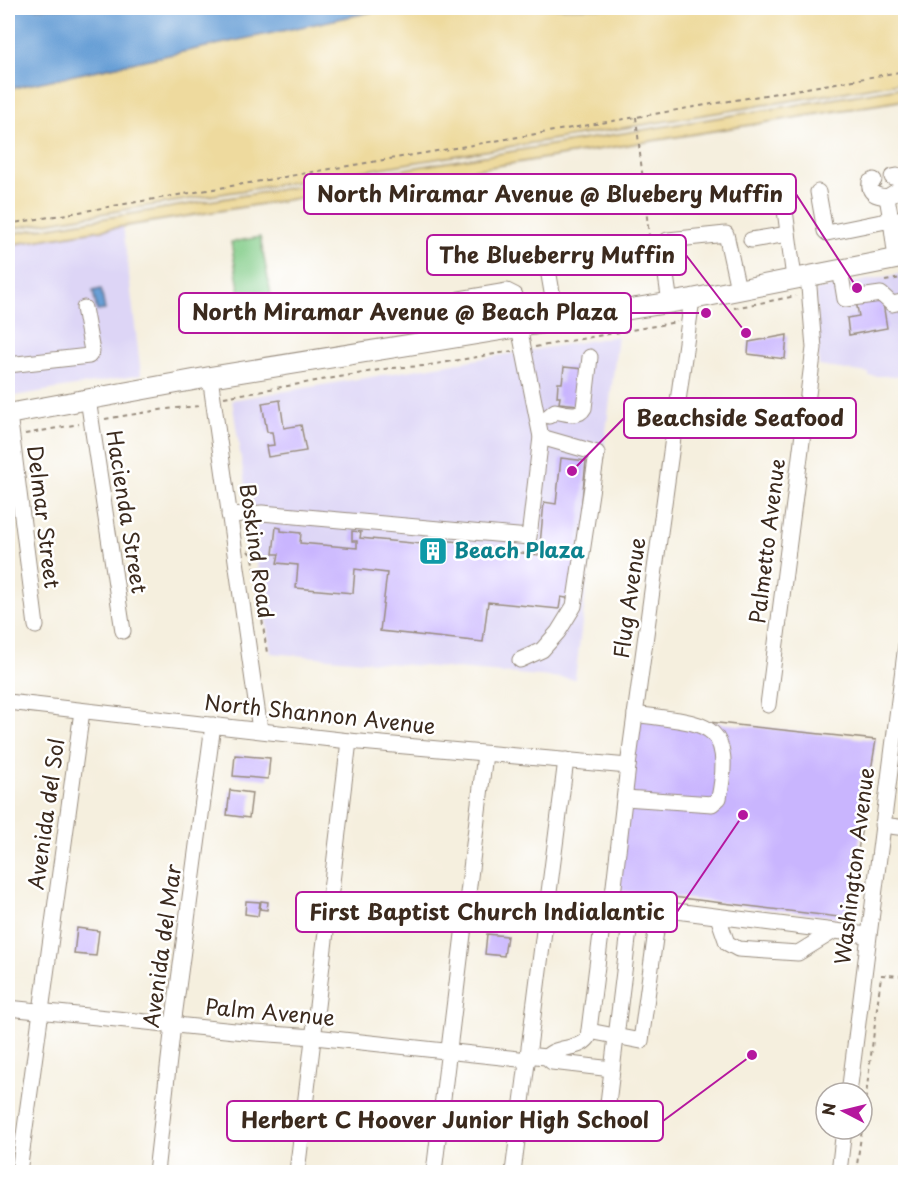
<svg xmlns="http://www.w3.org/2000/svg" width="913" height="1180" viewBox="0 0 913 1180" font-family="'Playpen Sans',sans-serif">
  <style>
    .built { fill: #ddd5f6 }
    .green { fill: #84cd8a; stroke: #607c54; stroke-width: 1.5 }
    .sand { fill: #eeda9e; stroke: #94825e; stroke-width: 1.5 }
    .water { fill: #689fd6; stroke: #52647a; stroke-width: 1.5 }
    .building { fill: #c9b5fe }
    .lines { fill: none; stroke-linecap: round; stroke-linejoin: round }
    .minor-casing { stroke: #988c7e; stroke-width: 17 }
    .major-casing { stroke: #988c7e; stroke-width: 22 }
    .path { stroke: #988c7e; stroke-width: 2; stroke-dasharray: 4.5 4.5; stroke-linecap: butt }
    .minor { stroke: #fff; stroke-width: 15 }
    .major { stroke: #fff; stroke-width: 20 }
    .labels { text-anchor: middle; stroke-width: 5; stroke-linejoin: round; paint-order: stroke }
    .street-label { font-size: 21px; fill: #3b2a1e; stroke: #fff }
    .culture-label { font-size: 21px; font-weight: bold; fill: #0d838f; stroke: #fff; text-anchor: start }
    .leader { fill: none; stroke: #b5179e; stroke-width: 2 }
    .callout-dot { fill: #b5179e; stroke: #fff; stroke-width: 2 }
    .callout { fill: #fff; stroke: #b5179e; stroke-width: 2 }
    .callout-label { font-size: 22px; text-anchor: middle; font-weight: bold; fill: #3b2a1e }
  </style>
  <rect width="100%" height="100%" fill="#fff"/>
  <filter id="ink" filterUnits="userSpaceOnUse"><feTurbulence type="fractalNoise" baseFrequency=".0167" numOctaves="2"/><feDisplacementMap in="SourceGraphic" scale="12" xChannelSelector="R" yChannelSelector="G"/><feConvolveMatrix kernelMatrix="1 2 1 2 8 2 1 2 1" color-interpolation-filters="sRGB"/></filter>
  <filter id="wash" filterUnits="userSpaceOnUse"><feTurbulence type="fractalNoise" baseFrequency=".008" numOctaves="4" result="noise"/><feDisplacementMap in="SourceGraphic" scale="24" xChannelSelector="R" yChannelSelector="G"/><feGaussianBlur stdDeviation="1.35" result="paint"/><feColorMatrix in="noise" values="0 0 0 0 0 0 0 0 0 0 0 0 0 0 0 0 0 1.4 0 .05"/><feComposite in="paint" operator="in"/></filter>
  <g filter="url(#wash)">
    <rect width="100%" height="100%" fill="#f5efde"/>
    <g class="built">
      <path d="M123 226 141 375 8 397V245Z"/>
      <path d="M905 273V376H869V373L819 366 816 290Z"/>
      <path d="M618 336 575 679 271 653 232 400Z"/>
    </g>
    <path class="green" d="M260 237 271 294 241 300 231 242Z"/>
    <g class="sand">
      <path d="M390 8H905V82L8 229V89Z"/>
      <path d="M905 87V100L8 245V234Z"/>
    </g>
    <g class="water">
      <path d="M8 8H390L8 89Z"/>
      <path d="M101 289 105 310 97 311 93 291Z"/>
    </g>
    <g id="blocks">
      <g class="building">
        <path d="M882 297 887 328 849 335 847 318 859 316 856 302Z"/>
        <path d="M787 335 785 359 748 354 749 342Z"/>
        <path d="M564 367 584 369 579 405 559 403 560 397H557L558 383H562Z"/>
        <path d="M280 400 284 428 301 425 306 451 268 457 266 446 274 445 272 432H267L262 403Z"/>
        <path d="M561 458 586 461 572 599 561 597 559 609 488 602 483 642 380 631 387 573 355 569 353 593 296 588 298 565 277 563 279 554H273L276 527 281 528V531L301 533 300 543 357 548V541H352V531L361 532 360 538 422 544 423 538 460 542 459 546 539 555 544 502 556 504Z"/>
        <path d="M635 714 876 740 847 918 614 890Z"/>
        <path d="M235 755 270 758 268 779 233 776Z"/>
        <path d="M230 790 252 793 249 818 227 815Z"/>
        <path d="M246 901 260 902 258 916 245 914Z"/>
        <path d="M261 901 268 902 267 910 260 909Z"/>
        <path d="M77 928 99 931 96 956 74 954Z"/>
        <path d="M487 934 507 936 504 956 485 954Z"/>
      </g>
    </g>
  </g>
  <g filter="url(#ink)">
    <use href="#blocks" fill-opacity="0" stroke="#988c7e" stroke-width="1.5"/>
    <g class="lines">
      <g class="minor-casing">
        <g id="minor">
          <path d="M892 177 897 176 901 180 900 189 887 197 891 220 906 218"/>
          <path d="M874 180 870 182C868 194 877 196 887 197"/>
          <path d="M818 192 825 231 827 233 891 220 896 259"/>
          <path d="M783 195 794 278"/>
          <path d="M751 240 788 234"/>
          <path d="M546 258 557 321"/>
          <path d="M840 269 845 299 881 294 892 304 906 301"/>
          <path d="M670 303 664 262 668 240 726 234 738 289"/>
          <path d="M459 337 454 307 456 302 460 299 507 291 515 295 522 326"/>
          <path d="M8 365 89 356 92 351 84 308"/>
          <path d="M210 377 260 730"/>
          <path d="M88 399 123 631"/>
          <path d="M9 414 36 626"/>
          <path d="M549 416 555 411C564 413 579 418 584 408L590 357"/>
          <path d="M229 515 262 513 529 537 541 437 519 327"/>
          <path d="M520 660 542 650 558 632 574 606 597 453 541 437"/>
          <path d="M8 702 349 741 628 766"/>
          <path d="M768 705 814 348 808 275"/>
          <path d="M625 798 712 804 719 798C736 716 699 724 635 714"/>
          <path d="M882 825 906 828"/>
          <path d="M612 903 628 766 692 299"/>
          <path d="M612 903 867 935"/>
          <path d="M718 917 727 943 738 949 798 953 834 931"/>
          <path d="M8 1008 255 1033 315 1037 528 1060"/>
          <path d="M589 1031 641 1041 659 909"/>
          <path d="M536 1056 546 1057 552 1062 612 1069"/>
          <path d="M546 1057C557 1045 578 1051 588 1038L604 910 612 903"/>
          <path d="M849 1093 906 645"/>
          <path d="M608 1103 632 906"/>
          <path d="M19 1172 82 711"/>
          <path d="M156 1172 173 1025 213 725"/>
          <path d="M297 1172 349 741"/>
          <path d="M434 1172 485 754"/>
          <path d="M513 1172 566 760"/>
          <path d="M839 1172 844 1129"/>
        </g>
      </g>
      <g class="major-casing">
        <path id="major" d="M8 414 210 377 692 299 906 257"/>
      </g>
      <g class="path">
        <path d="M636 117 651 254"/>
        <path d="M8 224 906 71"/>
        <path d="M885 281 906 277"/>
        <path d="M734 308 796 296"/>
        <path d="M535 347 677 322"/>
        <path d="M224 397 391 368 424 366 512 351"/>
        <path d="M105 419 166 409 200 406"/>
        <path d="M25 434 79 424"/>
        <path d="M248 551 253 557 267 653"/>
        <path d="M881 975 906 976"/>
        <path d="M862 1127 881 976"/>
        <path d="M857 1166 866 1172"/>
        <path d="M856 1172 862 1129"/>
      </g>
      <use href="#minor" class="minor"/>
      <use href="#major" class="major"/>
    </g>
  </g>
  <defs>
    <g id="building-square" transform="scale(1.5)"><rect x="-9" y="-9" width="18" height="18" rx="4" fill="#0f9aa8" stroke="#fff"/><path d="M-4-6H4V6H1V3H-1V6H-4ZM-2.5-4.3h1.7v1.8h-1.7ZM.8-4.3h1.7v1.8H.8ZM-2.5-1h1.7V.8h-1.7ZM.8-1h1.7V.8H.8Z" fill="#fff"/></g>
  </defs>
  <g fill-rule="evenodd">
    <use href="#building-square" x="433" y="551"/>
  </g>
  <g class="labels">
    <g class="street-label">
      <text transform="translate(126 512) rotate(81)" y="7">Hacienda Street</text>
      <text transform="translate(43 517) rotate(83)" y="7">Delmar Street</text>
      <text transform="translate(768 541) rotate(-83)" y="7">Palmetto Avenue</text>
      <text transform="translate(256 551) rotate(82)" y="7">Boskind Road</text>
      <text transform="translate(630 598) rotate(-82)" y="7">Flug Avenue</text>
      <text transform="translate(320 715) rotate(6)" y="7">North Shannon Avenue</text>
      <text transform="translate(47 814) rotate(-82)" y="7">Avenida del Sol</text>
      <text transform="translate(855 866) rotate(-83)" y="7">Washington Avenue</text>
      <text transform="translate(163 946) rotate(-82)" y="7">Avenida del Mar</text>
      <text transform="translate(270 1013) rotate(5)" y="7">Palm Avenue</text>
    </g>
    <g class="culture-label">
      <text x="454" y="558">Beach Plaza</text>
    </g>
  </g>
  <path class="leader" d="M857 288L796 194M746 333L686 255M706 313L631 313M572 471L624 418M743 815L677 912M752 1055L663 1121"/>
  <g class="callout-dot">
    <circle cx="857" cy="288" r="6"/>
    <circle cx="746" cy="333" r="6"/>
    <circle cx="706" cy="313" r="6"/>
    <circle cx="572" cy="471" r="6"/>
    <circle cx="743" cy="815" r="6"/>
    <circle cx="752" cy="1055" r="6"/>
  </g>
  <g class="callout">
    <rect x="304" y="174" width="492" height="40" rx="6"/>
    <rect x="427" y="235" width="259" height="40" rx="6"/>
    <rect x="179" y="293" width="452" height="40" rx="6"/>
    <rect x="624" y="398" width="232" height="40" rx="6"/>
    <rect x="296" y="892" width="381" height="40" rx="6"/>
    <rect x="227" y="1101" width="436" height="40" rx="6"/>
  </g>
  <g class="callout-label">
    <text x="550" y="202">North Miramar Avenue @ Bluebery Muffin</text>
    <text x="557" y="263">The Blueberry Muffin</text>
    <text x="405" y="320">North Miramar Avenue @ Beach Plaza</text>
    <text x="740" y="426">Beachside Seafood</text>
    <text x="487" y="920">First Baptist Church Indialantic</text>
    <text x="445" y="1128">Herbert C Hoover Junior High School</text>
  </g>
  <rect width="913" height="1180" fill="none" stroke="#fff" stroke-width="30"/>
  <g transform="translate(844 1111) rotate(277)"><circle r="28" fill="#ffffff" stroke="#b1aaa5" stroke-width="1.5"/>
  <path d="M0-4.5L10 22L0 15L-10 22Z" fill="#b5179e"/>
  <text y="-9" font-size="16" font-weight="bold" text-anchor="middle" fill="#3b2a1e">N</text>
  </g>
</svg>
